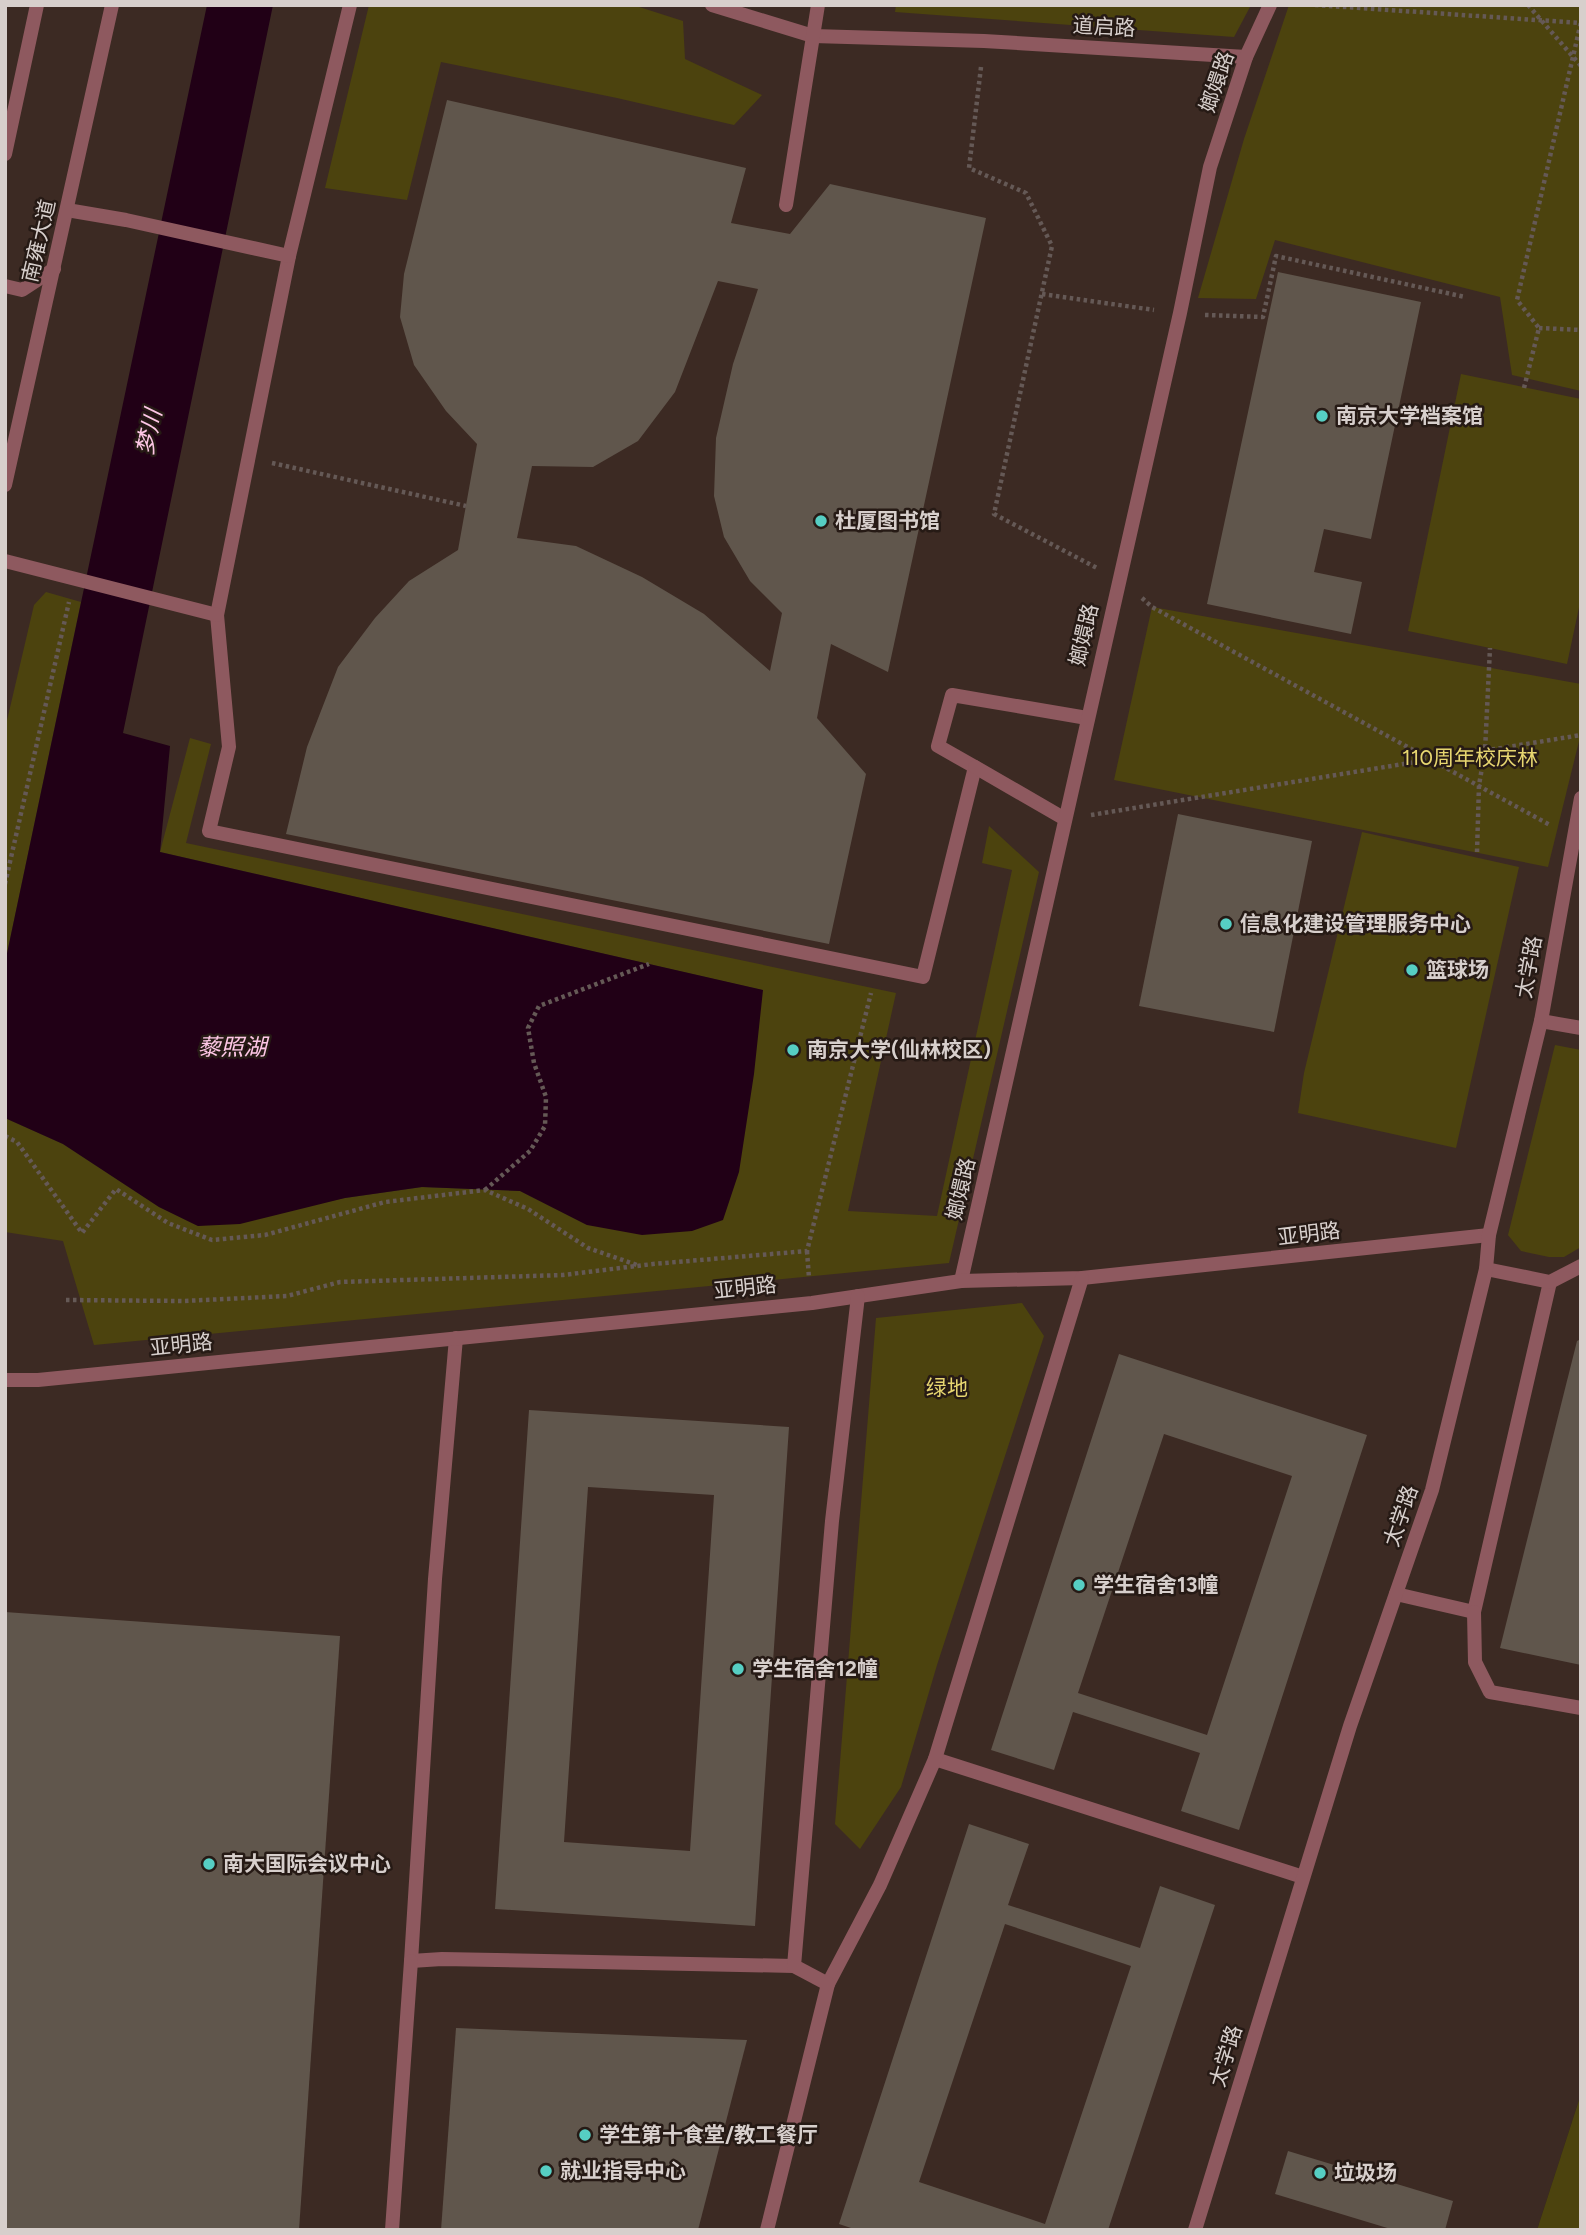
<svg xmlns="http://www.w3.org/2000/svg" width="1586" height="2235" viewBox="0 0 1586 2235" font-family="Figtree,'Noto Sans SC',sans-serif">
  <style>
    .built { fill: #3c2a23 }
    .green { fill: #4c430e }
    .water { fill: #210016 }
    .building { fill: #60564c; fill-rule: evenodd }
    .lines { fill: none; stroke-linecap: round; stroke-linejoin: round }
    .path { stroke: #655956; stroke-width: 4.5; stroke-dasharray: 3.5 3.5; stroke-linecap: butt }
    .lane { stroke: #8e595f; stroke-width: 14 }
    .street { stroke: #8e595f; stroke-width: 14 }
    .poi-dot { fill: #56cec3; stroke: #261a15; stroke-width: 2.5 }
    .labels { text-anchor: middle; stroke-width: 5; stroke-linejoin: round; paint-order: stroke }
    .street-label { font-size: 21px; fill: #d7cfcc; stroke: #261a15 }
    .poi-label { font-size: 21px; font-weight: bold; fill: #d7cfcc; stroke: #261a15; text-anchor: start }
    .park-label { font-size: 21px; fill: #e7d670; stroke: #261a15 }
    .water-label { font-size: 23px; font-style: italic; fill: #fec7e6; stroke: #261a15 }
  </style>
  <rect width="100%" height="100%" fill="#30231f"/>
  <path class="built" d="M5 5H1581V2094L1537 2230H5Z"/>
  <g class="green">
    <path d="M369 5H633L683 21 685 59 762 95 734 125 617 98 441 62 407 200 325 188Z"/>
    <path d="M896 5H1251L1234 37 895 12Z"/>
    <path d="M1289 5H1581V391L1512 375 1500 297 1275 240 1256 299 1198 298 1244 139Z"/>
    <path d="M1461 374 1581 399V598L1567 664 1408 631Z"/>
    <path d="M46 592 81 602 5 963V729L34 605Z"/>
    <path d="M1152 607 1581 684V733L1548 867 1114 780Z"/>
    <path d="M190 738 211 744 186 843 896 993 848 1211 937 1216 1012 870 982 863 989 826 1039 872 949 1263 94 1345 63 1241 5 1232V1118L63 1144 159 1207 198 1226 345 1198 422 1187 520 1191 587 1225 762 990 160 852Z"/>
    <path d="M1362 832 1519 867 1456 1148 1298 1113 1304 1073Z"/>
    <path d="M1555 1045 1581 1050V1247L1564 1257H1549L1521 1251 1508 1235Z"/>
    <path d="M1022 1303 1044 1336 937 1665 901 1787 860 1849 835 1824 876 1318Z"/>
    <path d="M1581 2094V2230H1537Z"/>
  </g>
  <path class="water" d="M207 5H273L123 733 170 746 160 852 763 990 754 1074 739 1172 723 1220 692 1231 642 1235 587 1225 520 1191 422 1187 345 1198 240 1224 198 1226 159 1207 63 1144 5 1118V963Z"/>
  <g class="building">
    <path d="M447 100 746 168 731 223 790 234 830 184 986 218 888 672 831 644 817 718 866 774 829 944 286 834 307 747 338 667 375 618 409 581 458 550 477 444 446 411 414 365 400 317 404 274ZM718 281 758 289 733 364 716 438 714 496 724 537 750 581 782 613 770 671 704 614 642 577 576 546 517 538 532 466 593 467 638 441 675 392Z"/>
    <path d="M1278 272 1421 302 1371 539 1324 529 1314 572 1362 582 1351 634 1207 604Z"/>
    <path d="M1178 814 1312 841 1274 1032 1139 1006Z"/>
    <path d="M1581 1339V1665L1500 1648 1577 1341Z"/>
    <path d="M1119 1354 1367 1435 1239 1830 1181 1811 1200 1753 1073 1712 1054 1770 991 1750ZM1164 1434 1292 1476 1207 1735 1078 1693Z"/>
    <path d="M529 1410 789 1427 755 1926 495 1909ZM588 1487 714 1495 690 1851 564 1842Z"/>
    <path d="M5 1612 340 1636 299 2230H5Z"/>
    <path d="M969 1824 1029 1844 1008 1905 1140 1948 1160 1886 1215 1905 1108 2230H857L839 2224ZM1005 1924 1131 1966 1045 2224 919 2182Z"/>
    <path d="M456 2028 747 2040 698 2230H441Z"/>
    <path d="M1288 2151 1453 2201 1445 2230H1394L1275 2194Z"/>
  </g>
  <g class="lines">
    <g class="path">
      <path d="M1315 5 1581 23"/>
      <path d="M1528 5 1581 66"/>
      <path d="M981 67 969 168 1026 193 1052 246 994 514 1097 568"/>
      <path d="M1042 294 1154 310"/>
      <path d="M1205 315 1263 317 1276 256 1465 297"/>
      <path d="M1539 328 1581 330"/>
      <path d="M1524 388 1539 328 1517 300 1581 22"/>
      <path d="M272 463 466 506"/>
      <path d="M1142 598 1152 607 1550 825"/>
      <path d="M1091 815 1581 735"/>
      <path d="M1477 852 1479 785 1485 751 1490 648"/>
      <path d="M5 884 69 602"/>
      <path d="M5 1136 17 1142 82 1233 116 1189 168 1223 212 1240 265 1235 385 1202 485 1190 528 1209 588 1248 637 1265"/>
      <path d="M485 1190 530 1151 545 1126 546 1097 534 1063 528 1028 539 1006 649 964"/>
      <path d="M807 1251 809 1278"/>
      <path d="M66 1300 183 1301 287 1296 340 1282 563 1275 653 1264 807 1251 871 993"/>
    </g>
    <g class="lane">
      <path d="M350 5 289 256 217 615 229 747 209 831 923 977 975 767 938 746 952 695 1087 718"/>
      <path d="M712 5 813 36 984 41 1246 57"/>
      <path d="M786 205 818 5"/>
      <path d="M67 210 126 220 289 256"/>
      <path d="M5 561 217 615"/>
      <path d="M975 767 1065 819"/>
      <path d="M1541 1021 1581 1028"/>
      <path d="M1396 1594 1474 1612 1550 1282"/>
      <path d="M1474 1612 1475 1662 1490 1692 1581 1708"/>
      <path d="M935 1759 1303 1877"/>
    </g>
    <g class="street">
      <path d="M5 154 37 5"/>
      <path d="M5 286 22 290 54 269"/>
      <path d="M5 485 112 5"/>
      <path d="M1486 1269 1550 1282 1581 1266"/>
      <path d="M961 1281 1180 313 1210 167 1246 57 1270 5"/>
      <path d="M456 1338 435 1579 411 1961 442 1959 794 1966"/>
      <path d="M5 1380H38L812 1303 961 1281 1082 1278 1489 1235"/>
      <path d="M828 1984 880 1885 935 1759 1082 1278"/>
      <path d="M392 2230 411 1961"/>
      <path d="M767 2230 828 1984 794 1966 832 1521 858 1296"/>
      <path d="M1195 2230 1350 1726 1432 1490 1486 1269 1489 1235 1541 1021 1581 798"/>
    </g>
  </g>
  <g class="poi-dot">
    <circle cx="1322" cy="416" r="7"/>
    <circle cx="821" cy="521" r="7"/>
    <circle cx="1226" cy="924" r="7"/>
    <circle cx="1412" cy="970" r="7"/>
    <circle cx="793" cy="1050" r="7"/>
    <circle cx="1079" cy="1585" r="7"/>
    <circle cx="738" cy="1669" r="7"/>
    <circle cx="209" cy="1864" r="7"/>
    <circle cx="585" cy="2135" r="7"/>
    <circle cx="546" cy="2171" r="7"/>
    <circle cx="1320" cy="2173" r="7"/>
  </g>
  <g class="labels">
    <g class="street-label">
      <text transform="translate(1104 27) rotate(3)" y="7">道启路</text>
      <text transform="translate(1217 82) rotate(-71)" y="7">嫏嬛路</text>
      <text transform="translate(39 241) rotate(-77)" y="7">南雍大道</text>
      <text transform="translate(1084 635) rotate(-77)" y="7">嫏嬛路</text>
      <text transform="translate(1529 967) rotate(-80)" y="7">太学路</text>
      <text transform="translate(961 1189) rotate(-77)" y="7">嫏嬛路</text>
      <text transform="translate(1309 1234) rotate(-7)" y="7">亚明路</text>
      <text transform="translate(745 1288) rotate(-6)" y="7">亚明路</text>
      <text transform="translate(181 1345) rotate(-6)" y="7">亚明路</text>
      <text transform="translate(1401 1516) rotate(-71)" y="7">太学路</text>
      <text transform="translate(1226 2056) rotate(-73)" y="7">太学路</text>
    </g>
    <g class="poi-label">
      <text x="1336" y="423">南京大学档案馆</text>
      <text x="835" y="528">杜厦图书馆</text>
      <text x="1240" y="931">信息化建设管理服务中心</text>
      <text x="1426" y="977">篮球场</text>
      <text x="807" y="1057">南京大学(仙林校区)</text>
      <text x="1093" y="1592">学生宿舍13幢</text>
      <text x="752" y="1676">学生宿舍12幢</text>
      <text x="223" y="1871">南大国际会议中心</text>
      <text x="599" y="2142">学生第十食堂/教工餐厅</text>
      <text x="560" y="2178">就业指导中心</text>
      <text x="1334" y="2180">垃圾场</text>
    </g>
    <g class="park-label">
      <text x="1470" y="765">110周年校庆林</text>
      <text x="947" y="1395">绿地</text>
    </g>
    <g class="water-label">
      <text transform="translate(149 432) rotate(-78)" y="8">梦川</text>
      <text x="232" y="1055">藜照湖</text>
    </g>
  </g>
  <rect width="1586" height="2235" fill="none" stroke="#d7cfcc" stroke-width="14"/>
</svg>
